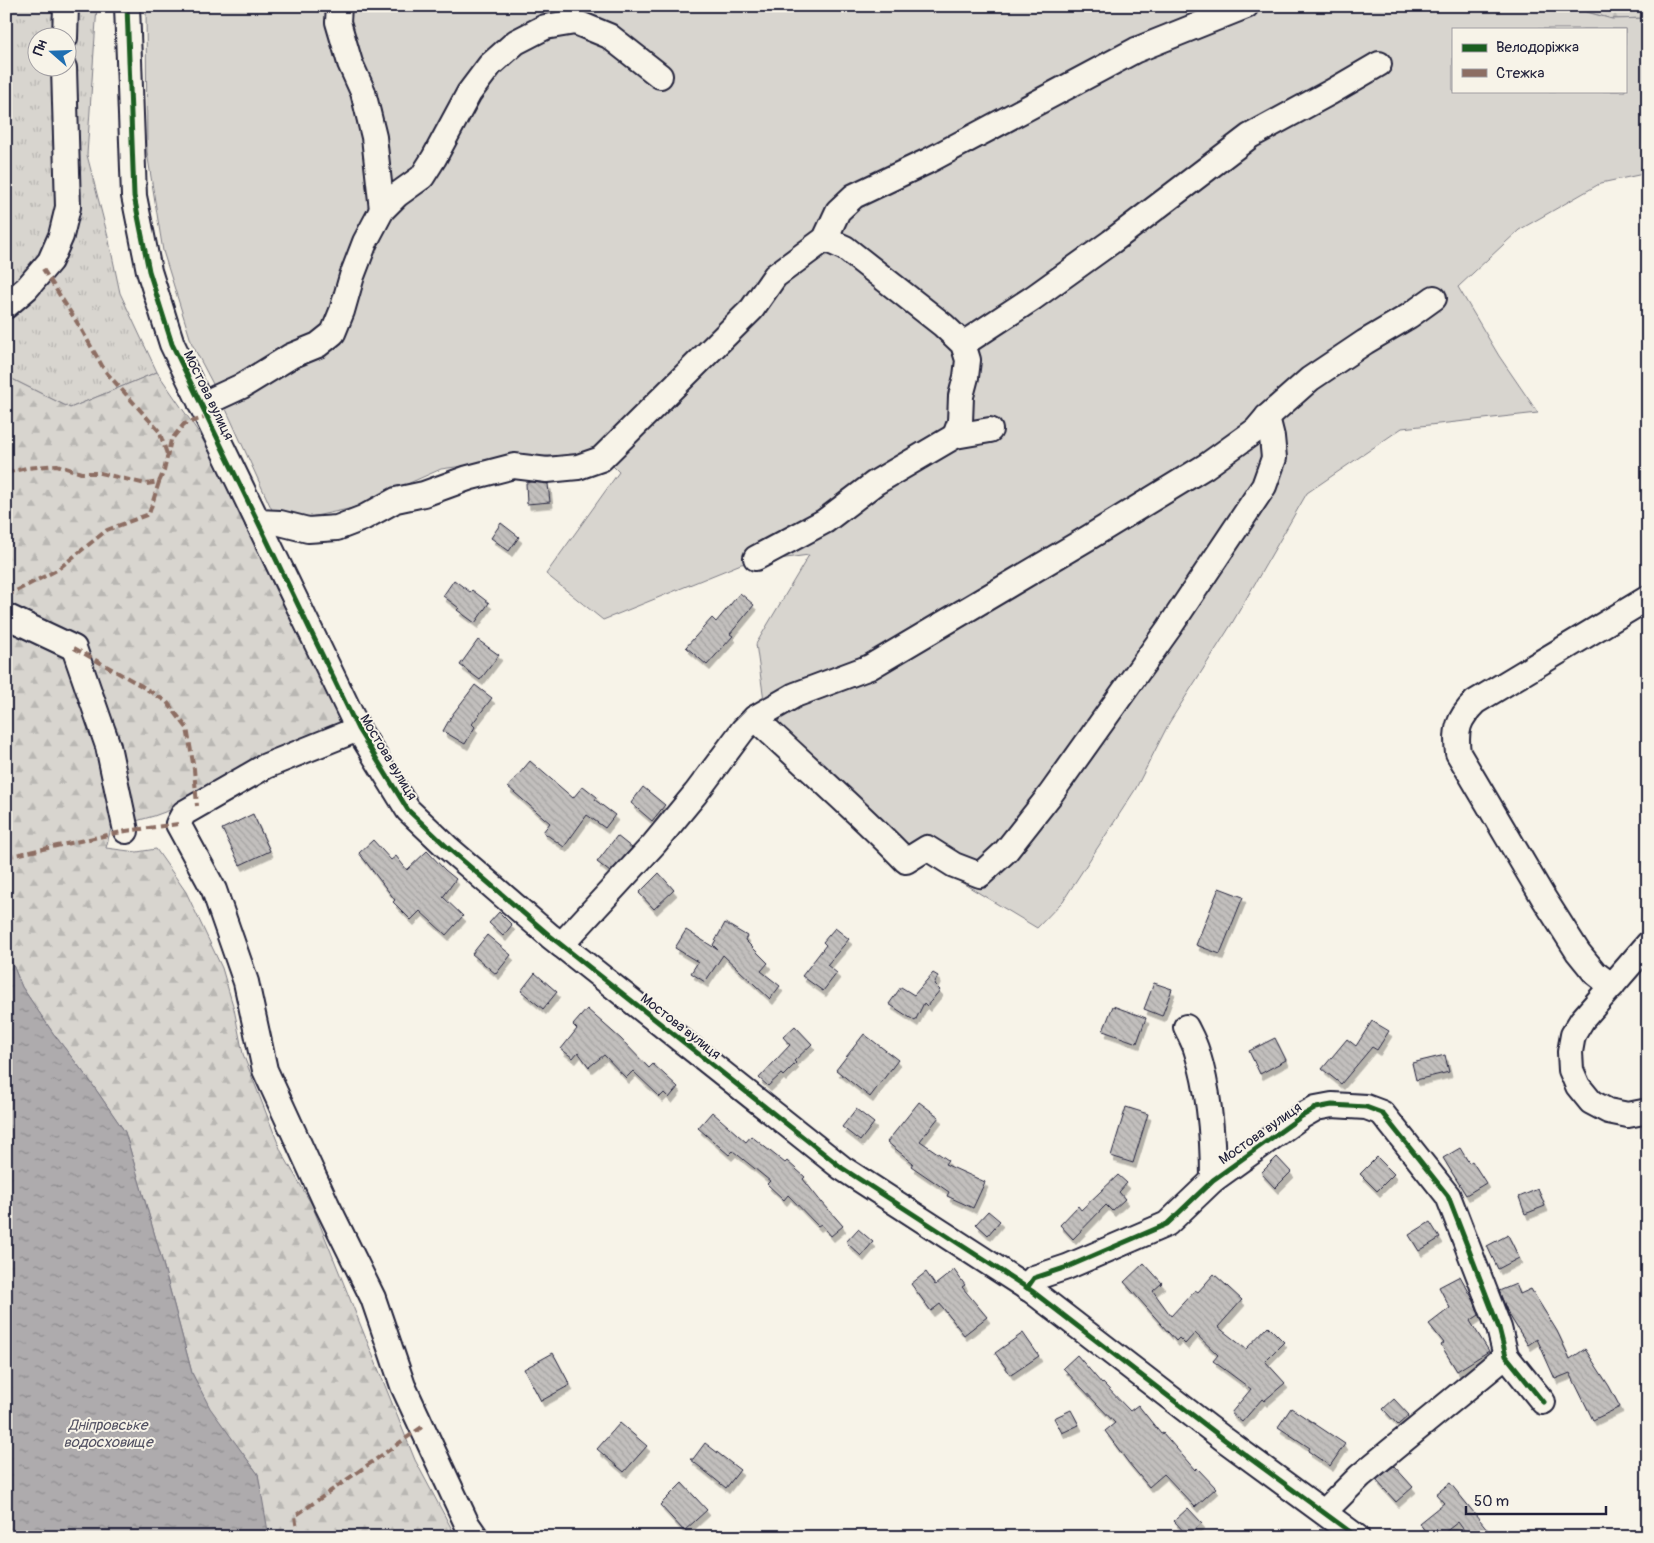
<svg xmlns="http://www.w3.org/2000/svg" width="1654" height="1543" viewBox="0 0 1654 1543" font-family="Pangolin,sans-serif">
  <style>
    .grass { fill: url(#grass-tufts); stroke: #7d7c85; fill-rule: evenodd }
    .forest { fill: url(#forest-firs); stroke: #7d7c85 }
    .green { fill: #d8d5cf; stroke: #7d7c85; fill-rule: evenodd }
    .water { fill: url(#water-ripples); stroke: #76747f }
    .building { fill: url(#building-back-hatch); stroke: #22223b; filter: url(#shadow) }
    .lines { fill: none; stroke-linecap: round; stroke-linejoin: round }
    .minor-casing { stroke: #22223b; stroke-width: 28 }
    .minor { stroke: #f7f3e8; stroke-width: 24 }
    .quiet { stroke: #8d6e63; stroke-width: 4; stroke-dasharray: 8 4; stroke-linecap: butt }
    .cycleway-casing { stroke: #f7f3e8; stroke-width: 8 }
    .cycleway { stroke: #1b5e20; stroke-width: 5 }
    .labels { text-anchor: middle; stroke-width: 4; stroke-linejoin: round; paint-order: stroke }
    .street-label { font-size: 14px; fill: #22223b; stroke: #f7f3e8 }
    .water-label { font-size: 15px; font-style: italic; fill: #535263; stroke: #f7f3e8 }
  </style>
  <defs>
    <pattern id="grass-tufts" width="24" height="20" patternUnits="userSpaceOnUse" patternTransform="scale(1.25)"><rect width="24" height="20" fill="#d8d5cf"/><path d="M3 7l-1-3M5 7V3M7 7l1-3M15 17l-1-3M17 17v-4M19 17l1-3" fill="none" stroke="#b9b7b3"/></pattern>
    <pattern id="forest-firs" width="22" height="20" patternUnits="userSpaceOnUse" patternTransform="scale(1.25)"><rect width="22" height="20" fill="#d8d5cf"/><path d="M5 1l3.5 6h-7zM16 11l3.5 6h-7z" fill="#b9b7b3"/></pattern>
    <pattern id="water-ripples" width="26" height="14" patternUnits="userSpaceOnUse" patternTransform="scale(1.25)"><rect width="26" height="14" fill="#aeabad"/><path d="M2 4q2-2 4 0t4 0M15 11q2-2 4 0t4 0" fill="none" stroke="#8d8b8e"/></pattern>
    <pattern id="building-back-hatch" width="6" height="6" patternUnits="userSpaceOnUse" patternTransform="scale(1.25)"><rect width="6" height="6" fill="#c2bfbd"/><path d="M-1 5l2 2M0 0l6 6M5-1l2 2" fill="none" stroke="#a6a4a3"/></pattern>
    <filter id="shadow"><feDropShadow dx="3" dy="5.5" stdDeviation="0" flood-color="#0004"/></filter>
  </defs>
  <rect width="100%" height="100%" fill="#f7f3e8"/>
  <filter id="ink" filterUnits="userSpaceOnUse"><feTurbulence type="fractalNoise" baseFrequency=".02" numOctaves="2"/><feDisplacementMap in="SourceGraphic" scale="10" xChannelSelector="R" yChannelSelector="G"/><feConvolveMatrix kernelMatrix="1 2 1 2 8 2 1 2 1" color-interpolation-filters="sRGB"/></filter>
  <g filter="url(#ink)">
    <path class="grass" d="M6 6H97L87 155 109 241 120 293 157 372 70 408 6 376ZM38 38H68V68H38Z"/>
    <g class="forest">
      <path d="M1565 6H1648V18L1612 19Z"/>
      <path d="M157 372 199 433 222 475 275 589 344 723 232 770 193 793 173 809 154 816 111 828 106 848 137 852 156 849 186 892 222 968 234 1009 243 1054 281 1151 312 1205 415 1460 456 1537H267L258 1474 209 1408 192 1373 162 1260 125 1132 90 1081 53 1033 22 987 6 948V376L70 408Z"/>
    </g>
    <path class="green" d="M146 6H1565L1612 19 1648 18V173L1601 183 1519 230 1458 287 1499 356 1538 413 1402 428 1307 493 1231 625 1169 723 1135 790 1063 901 1037 928 906 849 765 721 764 700 756 644 809 555 741 564 603 620 546 574 619 472 613 466 593 454 528 457 441 469 353 508 301 519 272 510 225 407 192 344 163 251 147 152ZM1453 29H1625V91H1453Z"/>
    <path class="water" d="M6 948 22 987 53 1033 90 1081 125 1132 162 1260 192 1373 210 1408 258 1474 269 1537H6Z"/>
    <g class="building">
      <path d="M532 482 548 484 550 502 527 504 526 483Z"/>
      <path d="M501 523 519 537 509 551 491 538Z"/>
      <path d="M454 580 470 592 472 590 489 603 475 623 457 610 459 608 443 596Z"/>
      <path d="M740 593 754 605 730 634 733 636 707 665 686 647 712 618 716 622Z"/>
      <path d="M478 640 499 655 480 680 460 665Z"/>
      <path d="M475 685 492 698 472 724 475 727 465 744 443 731 452 715Z"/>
      <path d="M530 761 573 798 583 786 597 797 595 800 615 815 605 828 587 815 564 847 543 832 550 823 508 787Z"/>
      <path d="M643 787 665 805 652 821 631 803Z"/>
      <path d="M253 814 270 851 240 865 222 829Z"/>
      <path d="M617 836 632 848 610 872 597 862Z"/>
      <path d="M373 840 391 860 396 856 407 870 427 851 445 870 456 879 443 897 463 916 446 935 420 911 411 920 393 902 395 900 359 853Z"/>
      <path d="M659 873 674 890 654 909 639 893Z"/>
      <path d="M1219 888 1243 897 1220 954 1196 945Z"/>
      <path d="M499 912 512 925 503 936 489 923Z"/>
      <path d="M725 923 747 936 745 940 768 963 761 971 780 986 770 999 723 955 705 982 691 973 698 962 675 948 686 930 718 950 713 945Z"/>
      <path d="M835 928 849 939 827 965 837 973 823 991 802 976 826 945 823 942Z"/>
      <path d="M487 935 511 955 496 974 472 954Z"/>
      <path d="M535 973 557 992 543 1009 521 991Z"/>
      <path d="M933 973 938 976 934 984 940 990 927 1006 924 1003 915 1021 889 1004 901 987 914 995Z"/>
      <path d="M1154 983 1172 989 1162 1016 1144 1009Z"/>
      <path d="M1113 1006 1146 1018 1137 1043 1103 1031Z"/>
      <path d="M587 1009 621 1039 649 1068 653 1064 678 1087 669 1098 664 1093 660 1097 633 1071 626 1078 604 1055 589 1067 578 1052 573 1058 561 1049 577 1029 573 1025Z"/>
      <path d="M1372 1021 1389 1031 1377 1050 1372 1047 1341 1084 1322 1069 1347 1039 1356 1046Z"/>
      <path d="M795 1026 812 1044 794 1061 796 1063 783 1076 781 1074 768 1086 759 1078 790 1045 783 1037Z"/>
      <path d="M864 1034 898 1060 870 1097 836 1070Z"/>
      <path d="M1275 1038 1286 1060 1260 1074 1249 1051Z"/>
      <path d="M1445 1055 1449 1072 1416 1080 1412 1063Z"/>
      <path d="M919 1102 939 1117 920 1141 948 1160 945 1164 985 1182 973 1208 947 1196 949 1192 911 1166 913 1163 887 1142Z"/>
      <path d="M1126 1107 1148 1114 1133 1163 1111 1156Z"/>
      <path d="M856 1109 874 1123 860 1141 842 1127Z"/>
      <path d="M712 1112 746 1142 751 1136 785 1163 787 1161 805 1177 803 1179 822 1203V1202L843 1226 831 1236 821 1224 818 1226 788 1195 784 1200 767 1184 770 1181 733 1151 729 1155 698 1128Z"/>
      <path d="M1460 1148 1469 1163 1472 1161 1486 1183 1466 1195 1443 1158Z"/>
      <path d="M1277 1157 1291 1172 1275 1188 1261 1173Z"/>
      <path d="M1377 1157 1394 1174 1377 1191 1360 1174Z"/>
      <path d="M1118 1175 1127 1183 1119 1192 1125 1199 1112 1211 1106 1205 1073 1239 1060 1225 1078 1206 1081 1210Z"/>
      <path d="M1538 1189 1545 1206 1525 1214 1519 1197Z"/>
      <path d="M988 1211 1000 1221 988 1235 976 1224Z"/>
      <path d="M1430 1222 1440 1238 1419 1251 1409 1235Z"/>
      <path d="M858 1229 873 1242 861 1256 846 1242Z"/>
      <path d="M1508 1235 1519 1258 1498 1269 1487 1246Z"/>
      <path d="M1144 1263 1162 1283 1153 1291 1171 1316 1195 1290 1198 1292 1214 1274 1242 1300 1218 1327 1246 1349 1268 1326 1284 1342 1265 1361 1285 1383 1264 1401 1262 1399 1242 1422 1231 1413 1251 1389 1213 1361 1218 1355 1195 1333 1185 1344 1179 1338 1176 1341 1124 1282Z"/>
      <path d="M954 1270 965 1285 962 1287 987 1317 964 1335 940 1304 931 1311 911 1284 926 1272 935 1285Z"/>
      <path d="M1460 1276 1474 1301 1479 1315 1470 1321 1489 1351 1457 1371 1441 1345 1444 1343 1429 1324 1450 1308 1439 1287Z"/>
      <path d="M1516 1284 1520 1294 1531 1289 1557 1331 1570 1359 1585 1349 1609 1386 1620 1407 1593 1420 1570 1373 1555 1379 1537 1339 1528 1345 1508 1313 1499 1291Z"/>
      <path d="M1023 1333 1039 1356 1011 1375 995 1353Z"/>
      <path d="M553 1353 570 1385 541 1401 524 1369Z"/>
      <path d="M1077 1355 1102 1384 1103 1383 1130 1411 1138 1405 1161 1434 1163 1433 1195 1470 1197 1468 1216 1488 1195 1507 1164 1474 1149 1487 1128 1462 1105 1431 1115 1423 1063 1368Z"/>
      <path d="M1394 1399 1409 1415 1398 1425 1383 1409Z"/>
      <path d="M1291 1408 1345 1444 1330 1466 1308 1451 1310 1448 1278 1427Z"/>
      <path d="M1071 1410 1079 1425 1062 1433 1054 1418Z"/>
      <path d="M620 1423 647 1446 624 1472 597 1449Z"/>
      <path d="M705 1443 740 1470 726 1488 690 1459H693Z"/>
      <path d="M1394 1466 1413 1487 1396 1502 1376 1480Z"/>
      <path d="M682 1483 707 1510 684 1531 660 1505Z"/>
      <path d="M1450 1483 1488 1530 1479 1537H1469L1458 1522 1439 1537H1430L1419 1523 1444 1503 1436 1494Z"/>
      <path d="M1188 1508 1202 1523 1188 1536 1174 1521Z"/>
    </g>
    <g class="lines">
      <g class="minor-casing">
        <g id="minor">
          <path d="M127 6 134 196 149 271 172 344 358 729 408 810 447 847 550 936 842 1168 1032 1291 1225 1440 1357 1537"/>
          <path d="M339 6 338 22 350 63 363 92 374 137 382 210"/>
          <path d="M65 38 66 6"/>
          <path d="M825 239 845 248 943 325 963 344 968 360 966 377 961 396 960 422 955 436"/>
          <path d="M6 306 27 288 50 261 61 236 68 207 64 68"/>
          <path d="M963 344 1033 298 1111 242 1250 136 1331 92 1379 64"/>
          <path d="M201 405 242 386 291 356 318 345 333 333 342 311 352 276 365 242 382 210 397 195 422 177 434 158 469 93 490 65 516 42 545 27 575 22 609 36 660 76"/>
          <path d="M258 522 280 523 308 530 337 528 363 518 396 500 424 494 468 478 514 466 547 470 578 467 601 459 752 309 775 276 825 239 838 211 854 196 928 161 1136 50 1246 6"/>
          <path d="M756 558 825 521 875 483 955 436 990 430"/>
          <path d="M6 616 74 648 108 746 126 831"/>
          <path d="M755 718C805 766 858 811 906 861L927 848 954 865 980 875 1006 851 1050 795 1169 628 1264 486 1274 458 1272 437 1267 417"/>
          <path d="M358 729 266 766 184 813 178 824 214 890 246 982 265 1070 327 1205 373 1298 403 1386 467 1524 476 1537"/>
          <path d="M1648 944 1582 1020 1573 1035 1570 1052 1571 1070 1578 1086 1591 1102 1608 1111 1628 1115 1648 1111"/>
          <path d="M561 945 654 844 696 793 743 730 755 718 795 695 870 667 1088 538 1206 466 1256 430 1267 417 1310 379 1365 342 1409 316 1434 298"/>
          <path d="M1612 986 1595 973 1578 952 1543 897 1458 753C1455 730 1458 719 1475 702L1648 598"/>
          <path d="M1186 1027C1190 1035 1195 1044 1197 1052 1210 1093 1213 1138 1213 1180"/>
          <path d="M1027 1288 1034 1278 1067 1267 1167 1224 1213 1180 1302 1116 1316 1108 1332 1105 1366 1107 1382 1113 1448 1196 1499 1328 1506 1356 1543 1402"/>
          <path d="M1324 1512 1360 1476 1506 1356"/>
        </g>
      </g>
      <use href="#minor" class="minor"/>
      <g class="quiet">
        <path d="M43 269 80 327 105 371 159 431 167 454"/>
        <path d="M6 473 26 468 57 465 81 473H100L146 484 159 482 164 471 171 440 184 424 207 417"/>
        <path d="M6 596 57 570 107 530 149 514 159 482"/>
        <path d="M74 648 140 685 167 702 187 728 194 769 197 806"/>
        <path d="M6 857 126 831 178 824"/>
        <path d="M298 1537 295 1516 422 1427"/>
      </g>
      <g class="cycleway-casing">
        <g id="cycleway">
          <path d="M127 6 134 196 149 271 172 344 358 729 408 810 447 847 550 936 842 1168 1032 1291 1225 1440 1357 1537"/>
          <path d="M1027 1288 1034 1278 1067 1267 1167 1224 1213 1180 1302 1116 1316 1108 1332 1105 1366 1107 1382 1113 1448 1196 1499 1328 1506 1356 1543 1402"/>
        </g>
      </g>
      <use href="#cycleway" class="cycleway"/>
    </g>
  </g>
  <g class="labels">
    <g class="street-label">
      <text transform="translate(209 395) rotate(64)" y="5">Мостова вулиця</text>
      <text transform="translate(389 757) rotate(59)" y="5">Мостова вулиця</text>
      <text transform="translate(681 1026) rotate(38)" y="5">Мостова вулиця</text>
      <text transform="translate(1260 1133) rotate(-35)" y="5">Мостова вулиця</text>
    </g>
    <g class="water-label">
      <text x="108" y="1430">Дніпровське<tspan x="108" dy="17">водосховище</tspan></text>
    </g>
  </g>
  <rect width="1654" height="1543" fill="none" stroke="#f7f3e8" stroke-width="25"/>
  <rect x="12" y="12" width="1629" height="1518" fill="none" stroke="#22223b" stroke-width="2" filter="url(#ink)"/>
  <rect x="1452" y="28" width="175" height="65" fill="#f7f3e8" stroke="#a29fa3"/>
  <rect x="1462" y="44" width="25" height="8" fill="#1b5e20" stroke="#a29fa3"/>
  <text x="1496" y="52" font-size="15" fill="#22223b">Велодоріжка</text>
  <rect x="1462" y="69" width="25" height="8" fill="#8d6e63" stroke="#a29fa3"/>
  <text x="1496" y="78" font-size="15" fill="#22223b">Стежка</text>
  <g transform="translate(52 52) rotate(290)"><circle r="24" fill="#f7f3e8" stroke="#a29fa3"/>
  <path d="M0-4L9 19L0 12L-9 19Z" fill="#1f6fb2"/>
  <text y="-8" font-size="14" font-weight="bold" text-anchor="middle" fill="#22223b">Пн</text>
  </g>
  <path d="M1466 1506v8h140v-8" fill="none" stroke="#22223b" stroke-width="2.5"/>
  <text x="1474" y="1506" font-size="15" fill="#22223b" stroke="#f7f3e8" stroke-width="4" paint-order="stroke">50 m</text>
</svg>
